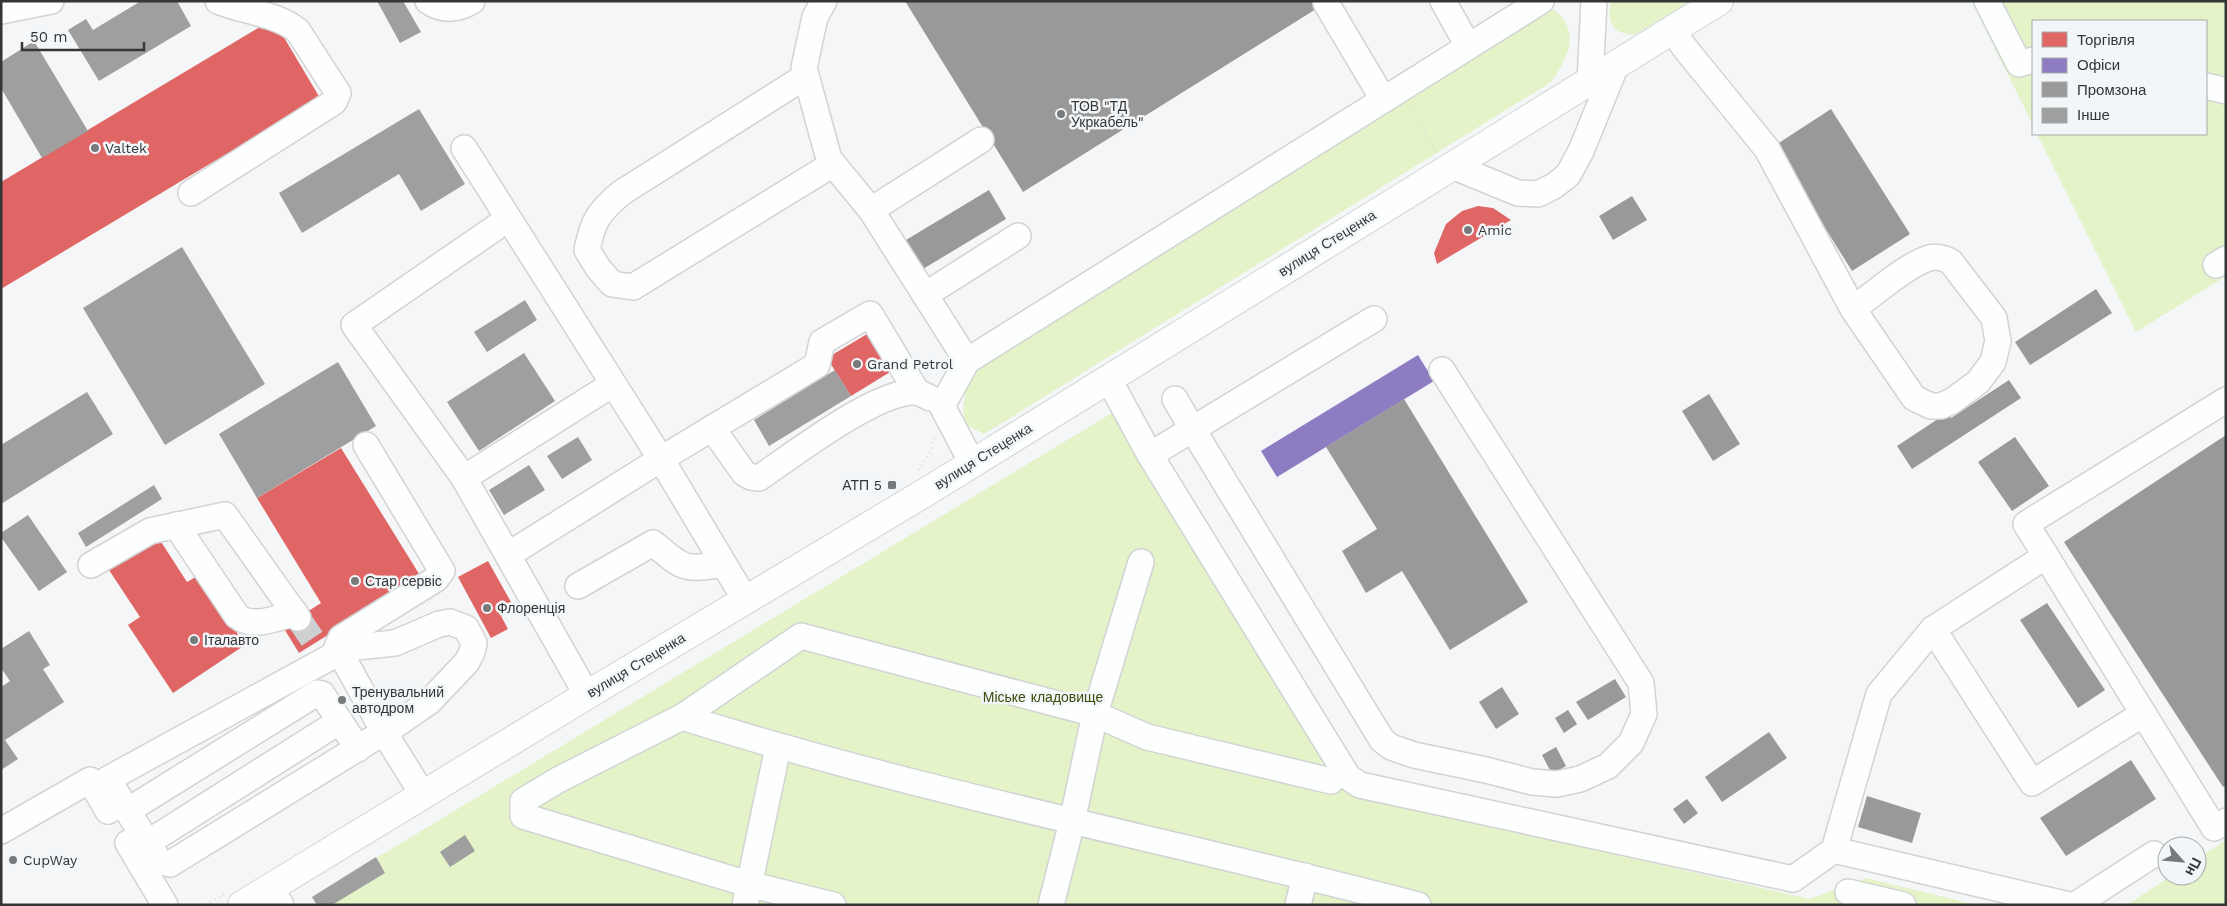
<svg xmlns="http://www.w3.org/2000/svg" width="2227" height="906" viewBox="0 0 2227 906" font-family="'Work Sans',sans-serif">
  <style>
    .green { fill: #e4f3c8 }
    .shops { fill: #e06666 }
    .offices { fill: #8e7cc3 }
    .industry { fill: #999 }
    .building { fill: #9e9f9e }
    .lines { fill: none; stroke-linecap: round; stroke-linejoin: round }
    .minor-tunnel { stroke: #cecfd0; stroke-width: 25; stroke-dasharray: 25 12; stroke-linecap: butt }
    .minor-casing { stroke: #d2d3d4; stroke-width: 28 }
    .major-casing { stroke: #d2d3d4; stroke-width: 30 }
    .path { stroke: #dedfdf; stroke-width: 3; stroke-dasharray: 1 4; stroke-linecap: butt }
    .minor { stroke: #fdfefe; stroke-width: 25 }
    .major { stroke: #fdfefe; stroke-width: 28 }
    .poi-dot { fill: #77797a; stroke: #f3f6f8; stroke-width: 2 }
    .labels { text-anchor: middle; stroke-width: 5; stroke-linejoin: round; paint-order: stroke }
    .poi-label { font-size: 14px; fill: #343536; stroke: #f3f6f8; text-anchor: start }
    .street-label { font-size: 14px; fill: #343536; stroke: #f3f6f8 }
    .park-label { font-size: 14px; fill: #3c4c0a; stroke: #f3f6f8 }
  </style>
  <rect width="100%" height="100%" fill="#f4f6f7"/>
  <g class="green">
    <path d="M1611 1H1690L1636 34C1613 36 1606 22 1611 1Z"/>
    <path d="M1971 1H2226V276L2136 332 2037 134H2206V21H2033V125Z"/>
    <path d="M1553 9C1582 31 1568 58 1551 82L984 434 966 425C959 405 967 382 976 364L1545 10Z"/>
    <path d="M1112 413 1346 793 1810 899 1866 878 1977 905H317L312 897Z"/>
    <path d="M2226 840V905H2127L2171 876H2197V859Z"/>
  </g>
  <g class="shops">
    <path d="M273 19 320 98 1 289V182Z"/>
    <path d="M1478 206 1493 208 1511 220 1437 264 1434 253 1446 224 1462 211Z"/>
    <path d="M872 331 895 369 851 396 827 358Z"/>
    <path d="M341 448 421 577 299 653 283 627 321 603 257 498Z"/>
    <path d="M156 534 187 582 199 575 245 645 173 693 128 625 140 617 107 567Z"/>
    <path d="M488 561 511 602 502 607 505 611 500 614 508 629 491 638 458 577Z"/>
  </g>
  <path class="offices" d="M1418 355 1434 381 1277 477 1261 451Z"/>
  <g class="industry">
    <path d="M905 1H1329L1023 192Z"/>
    <path d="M1831 109 1910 234 1852 271 1774 146Z"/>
    <path d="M989 190 1006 219 918 272 901 243Z"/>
    <path d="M1632 196 1647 220 1613 240 1599 216Z"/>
    <path d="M2096 289 2112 313 2030 365 2015 342Z"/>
    <path d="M2009 380 2021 398 1912 469 1897 446 1947 413 1951 418Z"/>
    <path d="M1709 394 1740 444 1713 461 1682 411Z"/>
    <path d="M1404 399 1528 602 1450 650 1402 571 1366 593 1342 551 1377 529 1326 447Z"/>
    <path d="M2226 435V785L2223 787 2064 542Z"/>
    <path d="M2015 437 2049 486 2012 511 1978 462Z"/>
    <path d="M2047 603 2105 690 2078 708 2020 620Z"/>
    <path d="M1615 679 1626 697 1588 720 1576 702Z"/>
    <path d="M1502 687 1519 714 1496 729 1479 702Z"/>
    <path d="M1568 710 1577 724 1564 733 1555 718Z"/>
    <path d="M1769 732 1787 758 1722 802 1705 777Z"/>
    <path d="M1556 747 1566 766 1552 774 1542 755Z"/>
    <path d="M2131 760 2156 799 2066 856 2040 818Z"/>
    <path d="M1867 796 1921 813 1912 843 1858 827Z"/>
    <path d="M1687 799 1698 813 1684 824 1673 809Z"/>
  </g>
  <g class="building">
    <path d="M141 1H177L191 26 99 81 68 30 86 19 93 30Z"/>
    <path d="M377 1H403L421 32 400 43Z"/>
    <path d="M34 41 88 131 42 158 1 88V62Z"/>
    <path d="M419 109 465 184 421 211 399 174 302 233 279 193Z"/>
    <path d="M182 247 265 384 165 445 83 308Z"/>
    <path d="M525 300 537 320 487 352 474 332Z"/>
    <path d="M524 353 555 401 479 451 447 402Z"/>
    <path d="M338 362 376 426 257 498 219 434Z"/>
    <path d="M835 370 851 396 769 446 754 420Z"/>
    <path d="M87 392 113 434 1 504V445Z"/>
    <path d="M578 437 592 460 562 479 547 456Z"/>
    <path d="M529 465 545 490 504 515 489 490Z"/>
    <path d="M154 485 162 499 86 547 78 533Z"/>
    <path d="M28 515 67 572 39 591 1 537V533Z"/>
    <path d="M29 631 50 665 43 669 64 702 5 740 18 759 1 770V687L10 681 1 668V649Z"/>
    <path d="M465 835 475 851 450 867 440 852Z"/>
    <path d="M376 857 385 873 332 905H317L312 897Z"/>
  </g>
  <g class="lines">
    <path class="minor-tunnel" d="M298 618 315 643"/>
    <g class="minor-casing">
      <g id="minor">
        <path d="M428 1C442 11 458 10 472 1"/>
        <path d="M824 1 815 17 804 68 829 159 871 210 967 361"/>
        <path d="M1443 1 1468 46"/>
        <path d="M1987 1 2019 64 2033 60"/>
        <path d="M1326 3 1383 99"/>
        <path d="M1 11 51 1"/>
        <path d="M1673 30 1684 47 1767 149 1853 309 1914 398 1931 406H1941L1952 401 1978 382 1993 362 1998 341 1994 318 1951 262C1945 258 1936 256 1929 258 1905 266 1874 294 1853 309"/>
        <path d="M806 76 621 193C598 213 593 220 587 250L598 268 612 284 633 287 833 164"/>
        <path d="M1590 81 1594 1"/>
        <path d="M2206 86 2226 91"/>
        <path d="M464 148 661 459 746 601"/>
        <path d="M1452 166 1518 193 1538 194 1554 186 1568 175 1581 151 1616 65"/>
        <path d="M191 193 334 102 338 93 298 31C276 13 244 12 218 1"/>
        <path d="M871 210 981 140"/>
        <path d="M508 219 354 325 464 478 587 695"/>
        <path d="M2216 265 2226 259"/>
        <path d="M925 295 1018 236"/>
        <path d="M1108 378 1150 455 1348 777 1360 785 1793 879 1834 850 1879 694 1933 629 2046 556 2026 524 2226 400"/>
        <path d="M1175 399 1193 430 1382 740 1391 747 1414 755 1486 770 1532 782 1557 784 1580 779 1608 766 1631 743 1644 714 1641 683 1442 370"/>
        <path d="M712 428 744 473 751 477 759 478C793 455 877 390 916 392 921 393 926 396 930 398"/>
        <path d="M366 445 442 571 436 579 341 638 337 647 384 732 423 795"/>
        <path d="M1150 455 1374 319"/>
        <path d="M972 463 942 406 967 361 1541 1"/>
        <path d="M464 478 613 384"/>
        <path d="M176 525 237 616C253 629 277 618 295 613"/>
        <path d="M508 555 661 459 817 365 822 342 870 314 917 392"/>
        <path d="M2046 556 2214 828 2226 821"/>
        <path d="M91 565 150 531 225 515 298 618"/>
        <path d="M578 586 653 543C683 568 684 571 723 564"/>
        <path d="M1933 629 2032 783 2143 714"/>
        <path d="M682 717C924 793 1173 841 1418 905"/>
        <path d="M108 811 122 802 159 861 170 864 397 724 429 702 467 662 472 652 474 643 466 628 450 622 439 624 395 643 347 648 108 779 122 802"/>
        <path d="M127 811 317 693 322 694 358 749"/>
        <path d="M1 831 90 780 108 811"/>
        <path d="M128 843 165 905"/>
        <path d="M147 843 340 721"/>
        <path d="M1834 850 2069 905"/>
        <path d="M271 888 281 905"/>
        <path d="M1848 892 1903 905"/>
        <path d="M745 905 778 747"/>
        <path d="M833 905 748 884 523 816V801L558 780 682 717 801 636 1095 714 1147 737 1331 781"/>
        <path d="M1051 905 1072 822 1095 714 1141 562"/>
        <path d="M1298 905 1305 876"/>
        <path d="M2075 905 2154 854"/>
      </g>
    </g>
    <g class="major-casing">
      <path id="major" d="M242 905 587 695 931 489 1719 1"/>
    </g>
    <g class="path">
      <path d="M1410 107 1436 151"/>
      <path d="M919 470 931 451 935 435"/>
      <path d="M206 905 224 894"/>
    </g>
    <use href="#minor" class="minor"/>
    <use href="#major" class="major"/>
  </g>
  <g class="poi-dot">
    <circle cx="1061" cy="114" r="5"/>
    <circle cx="95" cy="148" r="5"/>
    <circle cx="1468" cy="230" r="5"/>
    <circle cx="857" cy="364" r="5"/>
    <rect x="887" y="480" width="10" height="10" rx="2.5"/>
    <circle cx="355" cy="581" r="5"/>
    <circle cx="487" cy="608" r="5"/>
    <circle cx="194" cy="640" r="5"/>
    <circle cx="342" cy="700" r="5"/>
    <circle cx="13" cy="860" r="5"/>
  </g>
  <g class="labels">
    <g class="poi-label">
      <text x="1071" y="111">ТОВ "ТД<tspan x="1071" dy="16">Укркабель"</tspan></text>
      <text x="105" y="153">Valtek</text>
      <text x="1478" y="235">Amic</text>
      <text x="867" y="369">Grand Petrol</text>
      <text x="882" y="490" text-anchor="end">АТП 5</text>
      <text x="365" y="586">Стар сервіс</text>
      <text x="497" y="613">Флоренція</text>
      <text x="204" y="645">Італавто</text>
      <text x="352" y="697">Тренувальний<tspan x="352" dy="16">автодром</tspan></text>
      <text x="23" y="865">CupWay</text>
    </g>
    <g class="street-label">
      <text transform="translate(1327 243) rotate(-32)" y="5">вулиця Стеценка</text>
      <text transform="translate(983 456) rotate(-32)" y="5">вулиця Стеценка</text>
      <text transform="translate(636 665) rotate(-31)" y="5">вулиця Стеценка</text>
    </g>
    <g class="park-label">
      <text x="1043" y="702">Міське кладовище</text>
    </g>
  </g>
  <rect width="2227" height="906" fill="none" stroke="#343536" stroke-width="5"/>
  <rect x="2032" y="20" width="175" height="115" fill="#f3f6f8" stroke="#a7a9aa"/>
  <rect x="2042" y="32" width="25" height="15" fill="#e06666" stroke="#a7a9aa"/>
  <text x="2077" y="45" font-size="15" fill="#343536">Торгівля</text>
  <rect x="2042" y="58" width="25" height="15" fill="#8e7cc3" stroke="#a7a9aa"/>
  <text x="2077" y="70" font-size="15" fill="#343536">Офіси</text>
  <rect x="2042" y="82" width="25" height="15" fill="#999999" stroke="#a7a9aa"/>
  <text x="2077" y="95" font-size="15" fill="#343536">Промзона</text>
  <rect x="2042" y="108" width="25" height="15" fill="#9e9f9e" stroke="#a7a9aa"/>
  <text x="2077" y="120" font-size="15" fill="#343536">Інше</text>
  <g transform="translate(2182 861) rotate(117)"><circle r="24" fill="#f3f6f8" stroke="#a7a9aa"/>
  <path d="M0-4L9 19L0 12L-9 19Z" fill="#77797a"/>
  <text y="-8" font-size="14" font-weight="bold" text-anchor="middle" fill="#343536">Пн</text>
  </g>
  <path d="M22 42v8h122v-8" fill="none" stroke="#343536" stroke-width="2.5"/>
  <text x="30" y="42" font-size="15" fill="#343536" stroke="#f3f6f8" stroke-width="4" paint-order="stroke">50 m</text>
</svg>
